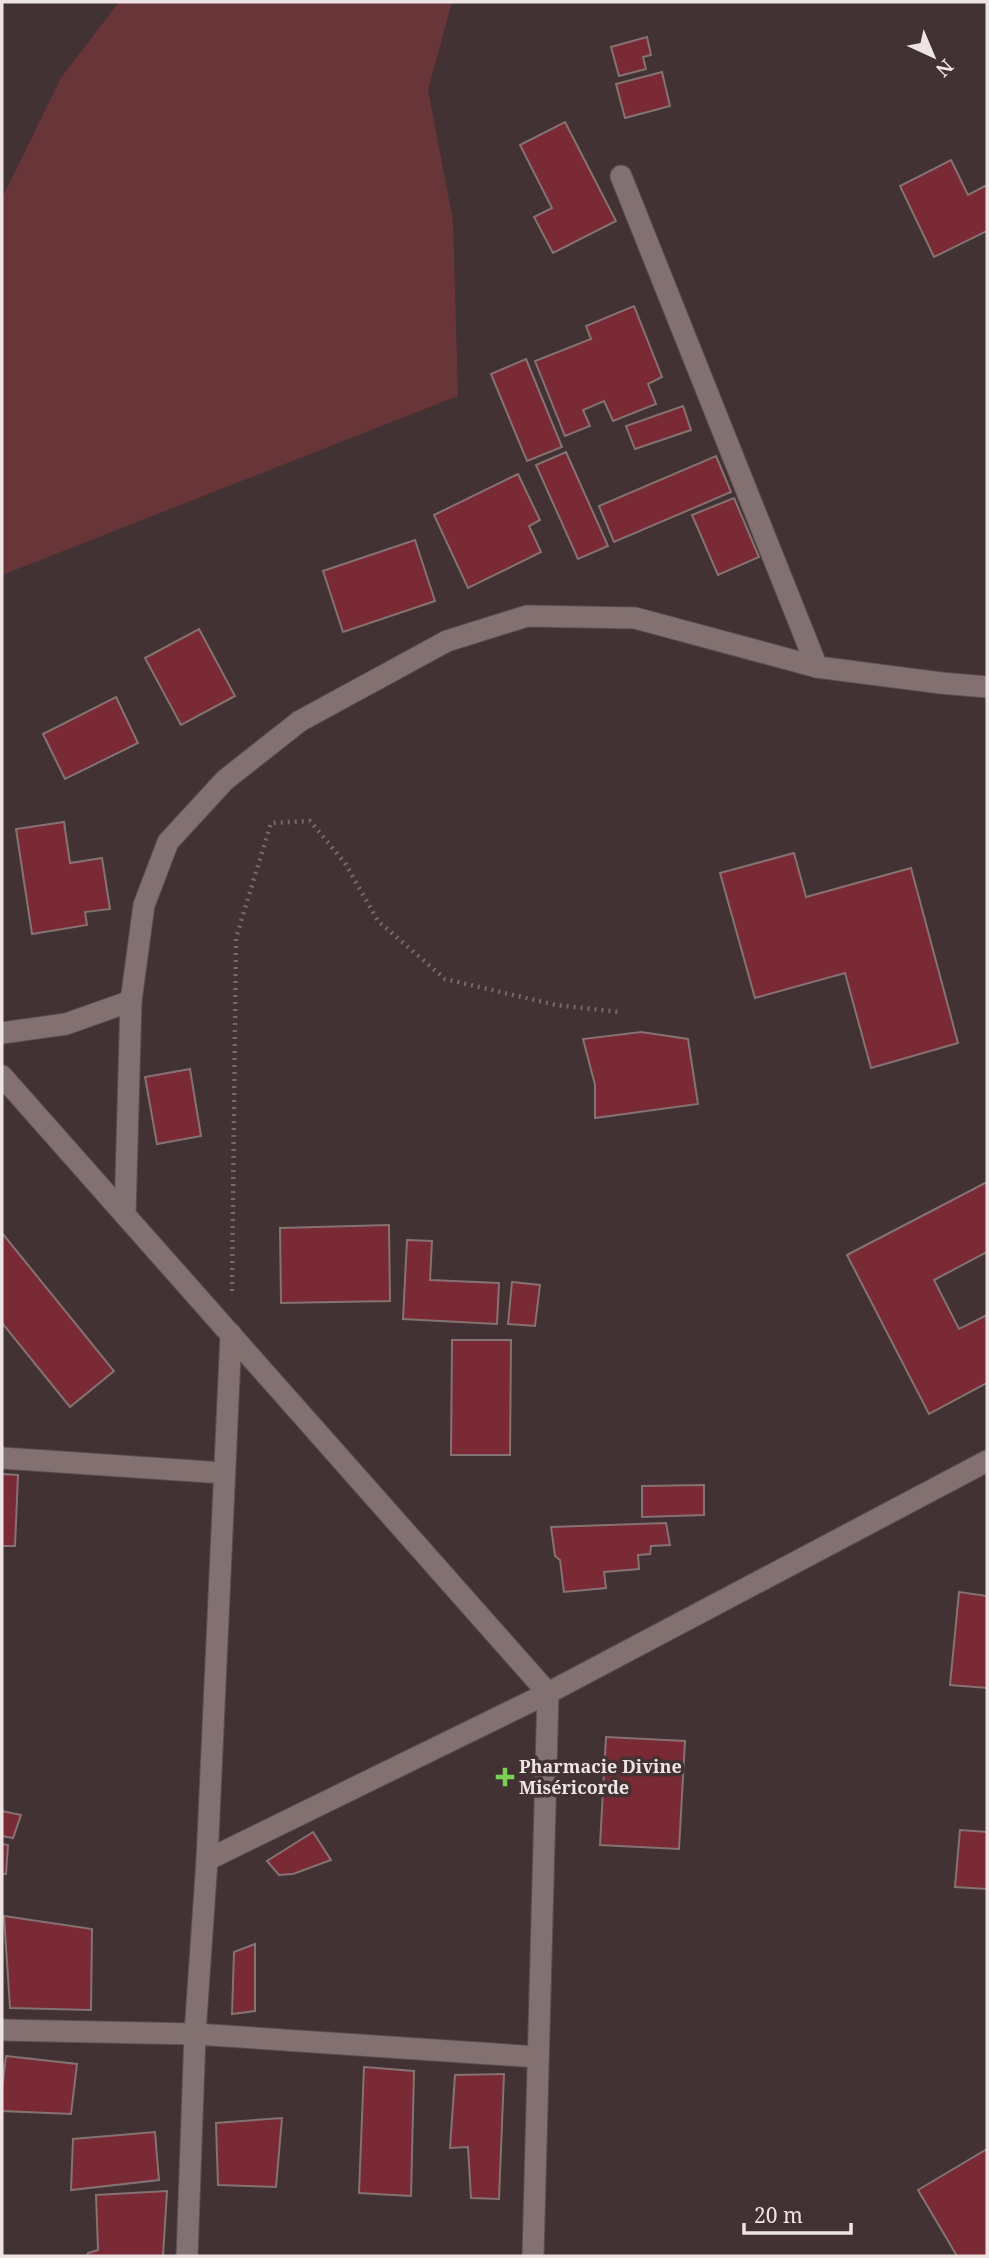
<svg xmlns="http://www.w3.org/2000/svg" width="989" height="2258" viewBox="0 0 989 2258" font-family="'Noto Serif',serif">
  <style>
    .green { fill: #683639 }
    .building { fill: #7a2a34; stroke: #857272; stroke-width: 2 }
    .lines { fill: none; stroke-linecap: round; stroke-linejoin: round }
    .minor-casing { stroke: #5c4f4f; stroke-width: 23 }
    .path { stroke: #776869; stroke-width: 4.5; stroke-dasharray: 2 5; stroke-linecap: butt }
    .minor { stroke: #837171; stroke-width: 21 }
    .poi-dot { fill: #7bd156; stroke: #433233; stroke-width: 2.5 }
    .labels { text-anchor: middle; stroke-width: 7; stroke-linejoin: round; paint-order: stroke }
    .poi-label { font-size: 18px; font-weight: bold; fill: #efe4e4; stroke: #433233; text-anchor: start }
  </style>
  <rect width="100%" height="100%" fill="#433233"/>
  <path class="green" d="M119 2H452L428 90 453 221 458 396 2 575V198L61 78Z"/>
  <g class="building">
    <path d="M647 37 651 55 643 57 646 69 619 76 611 47Z"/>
    <path d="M662 72 670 106 625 118 616 84Z"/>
    <path d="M565 122 616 221 553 253 534 217 552 208 520 145Z"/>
    <path d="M951 160 968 195 987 185V231L934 257 900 186Z"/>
    <path d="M634 306 662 377 648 384 656 404 613 421 604 401 583 410 590 426 565 436 535 361 591 339 586 326Z"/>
    <path d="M526 359 562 447 527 461 491 374Z"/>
    <path d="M683 406 691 430 635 449 626 426Z"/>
    <path d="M566 452 608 546 578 559 536 465Z"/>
    <path d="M716 456 731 492 614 542 599 506Z"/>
    <path d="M518 474 540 520 529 526 541 552 468 588 434 515Z"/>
    <path d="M734 498 759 557 718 575 692 515Z"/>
    <path d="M415 540 435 601 343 632 323 571Z"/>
    <path d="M199 629 235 696 181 725 145 658Z"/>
    <path d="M116 697 138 743 65 779 43 734Z"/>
    <path d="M64 822 70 863 102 858 110 909 85 912 87 925 32 934 16 829Z"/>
    <path d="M794 853 806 897 911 868 958 1043 871 1068 845 973 755 998 720 873Z"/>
    <path d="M641 1032 688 1039 698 1104 595 1118V1085L583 1039Z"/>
    <path d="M190 1069 201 1136 157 1144 145 1077Z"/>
    <path d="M987 1182V1252L934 1280 959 1329 987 1315V1383L929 1414 847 1255Z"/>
    <path d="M389 1225 390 1301 281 1303 280 1228Z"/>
    <path d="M2 1233 114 1371 70 1407 2 1323Z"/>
    <path d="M407 1240 432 1241 430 1280 499 1283 497 1324 403 1319Z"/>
    <path d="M512 1282 540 1285 535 1326 508 1324Z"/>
    <path d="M452 1340H511L510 1455H451Z"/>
    <path d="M2 1474 18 1475 15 1546H2Z"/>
    <path d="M704 1485V1515L642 1517V1486Z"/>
    <path d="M666 1523 670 1545 651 1546 650 1554 638 1555 639 1569 604 1572 606 1588 564 1592 560 1560 555 1556 551 1527Z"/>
    <path d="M959 1592 987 1596V1688L950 1685Z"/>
    <path d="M606 1737 685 1741 679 1849 600 1845Z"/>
    <path d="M2 1811 21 1815 13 1838 2 1836Z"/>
    <path d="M960 1830 987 1832V1889L955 1887Z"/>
    <path d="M313 1832 331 1860 293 1874 279 1875 267 1861Z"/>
    <path d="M2 1844 8 1845 6 1874H2Z"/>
    <path d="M4 1916 92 1929 91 2010 10 2008Z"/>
    <path d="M255 1944V2011L232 2014 234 1952Z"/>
    <path d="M6 2056 77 2064 71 2114 2 2111V2089Z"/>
    <path d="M364 2067 414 2071 411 2196 359 2193Z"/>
    <path d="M504 2074 499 2199 471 2198 468 2147 450 2148 455 2075Z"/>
    <path d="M282 2118 276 2187 218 2185 216 2123Z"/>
    <path d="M155 2132 159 2180 71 2190 73 2139Z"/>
    <path d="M987 2149V2256H957L918 2190Z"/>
    <path d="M167 2191 163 2256H87L88 2253 98 2250 96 2195Z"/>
  </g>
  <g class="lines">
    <g class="minor-casing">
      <g id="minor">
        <path d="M621 176 817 667"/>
        <path d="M2 1033 66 1024 131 1001"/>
        <path d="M2 1076 548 1693 533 2256"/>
        <path d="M125 1215 131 1001 144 905 168 842 225 780 300 721 447 641 527 616 635 618 817 667 941 683 987 687"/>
        <path d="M2 1458 224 1473"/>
        <path d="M207 1860 548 1693 987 1461"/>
        <path d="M2 2030 195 2034 538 2057"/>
        <path d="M187 2256 195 2034 207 1860 231 1334"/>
      </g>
    </g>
    <path class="path" d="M232 1291 236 938 271 823 310 821 345 863 378 921 445 979 556 1005 620 1012"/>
    <use href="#minor" class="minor"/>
  </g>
  <path class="poi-dot" d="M501.5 1766.5h7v7h7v7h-7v7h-7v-7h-7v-7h7z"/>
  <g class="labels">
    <g class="poi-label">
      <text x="519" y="1773">Pharmacie Divine<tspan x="519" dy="21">Miséricorde</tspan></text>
    </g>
  </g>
  <rect width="989" height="2258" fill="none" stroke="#efe4e4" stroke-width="7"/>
  <g transform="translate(933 56) rotate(136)" stroke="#433233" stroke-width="5" paint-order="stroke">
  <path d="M0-5L12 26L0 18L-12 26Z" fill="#efe4e4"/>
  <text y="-10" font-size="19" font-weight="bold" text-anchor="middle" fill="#efe4e4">N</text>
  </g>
  <path d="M744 2223v10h107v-10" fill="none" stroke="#efe4e4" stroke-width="3.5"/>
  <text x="754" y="2223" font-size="21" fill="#efe4e4" stroke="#433233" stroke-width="5" paint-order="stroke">20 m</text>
</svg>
